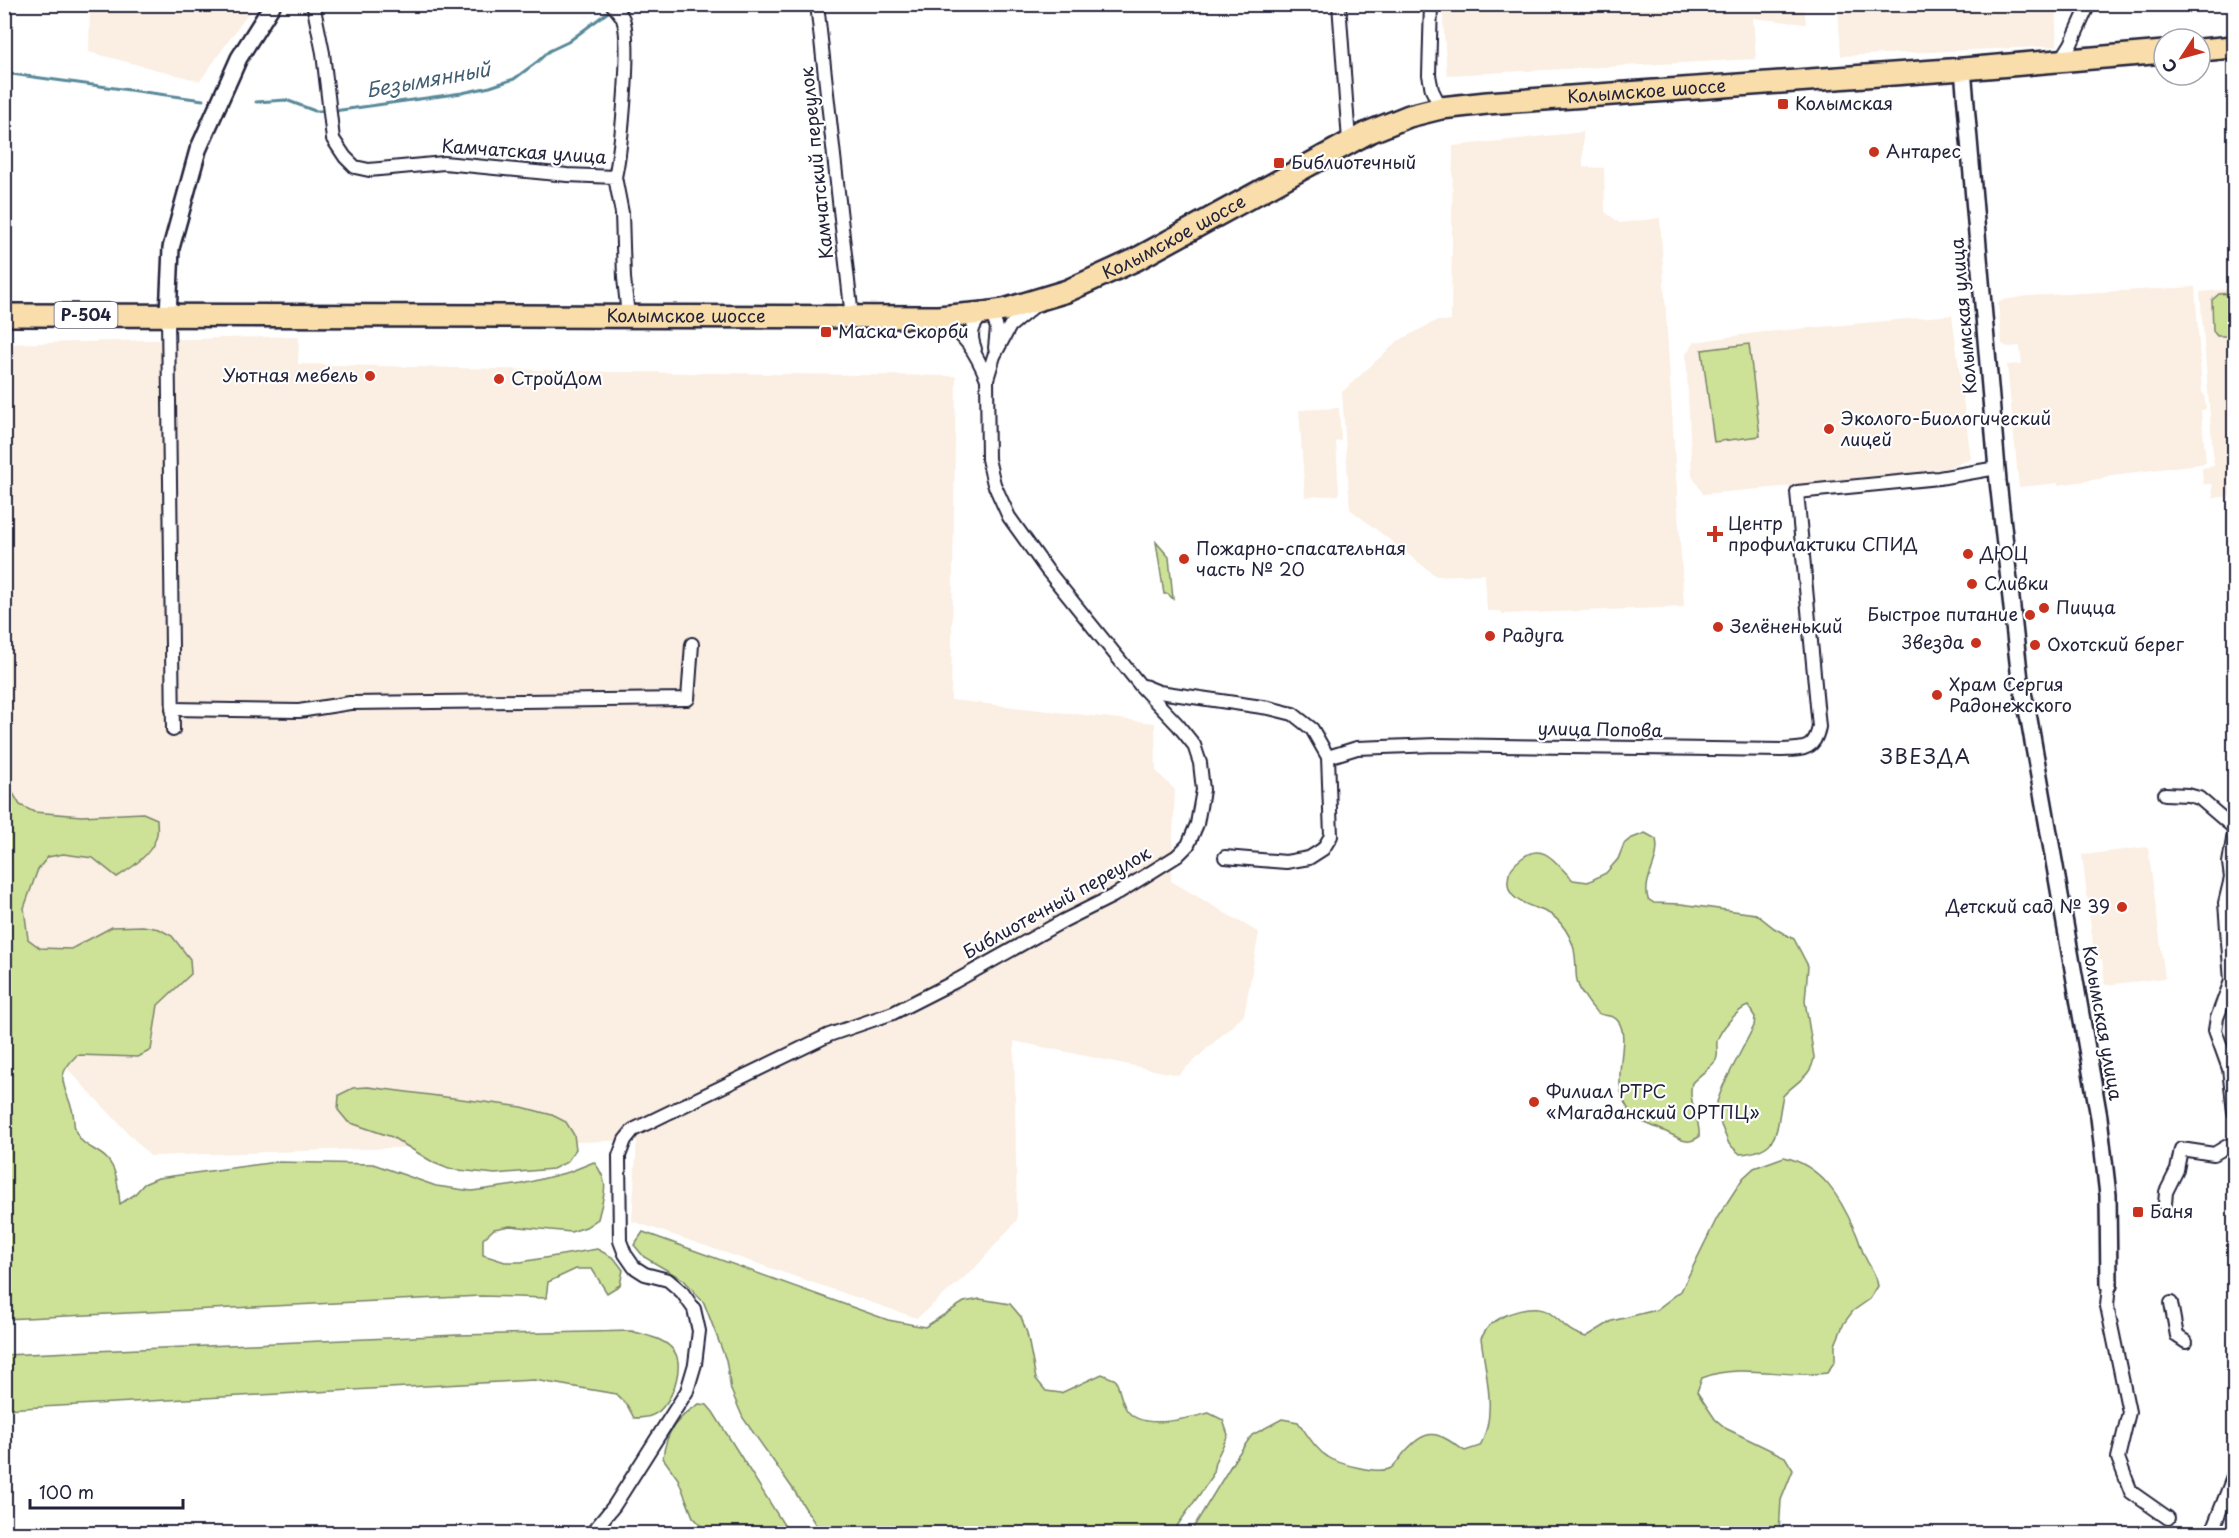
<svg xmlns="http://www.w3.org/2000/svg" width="2239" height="1538" viewBox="0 0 2239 1538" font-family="'Playpen Sans',sans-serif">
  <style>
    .built { fill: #fbeee2 }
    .green { fill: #cde297; stroke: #788269; stroke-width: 1.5 }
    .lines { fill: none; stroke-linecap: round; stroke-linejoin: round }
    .stream { stroke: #598999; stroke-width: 3 }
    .minor-casing { stroke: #22223b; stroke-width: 16 }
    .tertiary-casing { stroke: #22223b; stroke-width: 20 }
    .trunk-casing { stroke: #22223b; stroke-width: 26 }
    .minor { stroke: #fff; stroke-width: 12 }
    .tertiary { stroke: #fff; stroke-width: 15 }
    .trunk { stroke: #f9deab; stroke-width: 21 }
    .poi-dot { fill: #c8321e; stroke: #fff; stroke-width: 2 }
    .labels { text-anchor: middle; stroke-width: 4.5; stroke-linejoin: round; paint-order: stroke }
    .shield { fill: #fff; stroke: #646476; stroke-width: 1.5 }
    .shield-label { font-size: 16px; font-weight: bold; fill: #22223b }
    .street-label { font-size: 18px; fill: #22223b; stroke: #fff }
    .poi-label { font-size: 18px; fill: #22223b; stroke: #fff; text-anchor: start }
    .water-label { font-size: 20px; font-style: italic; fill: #425e72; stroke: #fff }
    .neighbourhood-label { font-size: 20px; letter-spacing: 1.5px; fill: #22223b; stroke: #fff }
  </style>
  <rect width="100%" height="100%" fill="#fff"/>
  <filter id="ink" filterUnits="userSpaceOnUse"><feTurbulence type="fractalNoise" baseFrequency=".0167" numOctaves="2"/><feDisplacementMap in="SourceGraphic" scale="12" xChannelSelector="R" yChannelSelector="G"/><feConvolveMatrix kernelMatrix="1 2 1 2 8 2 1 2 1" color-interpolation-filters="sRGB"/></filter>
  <g filter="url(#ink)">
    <g class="built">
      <path d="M90 5V4L254 5 200 81 89 52Z"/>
      <path d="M1442 5H1804L1806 24 1753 18 1756 59 1447 75Z"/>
      <path d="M1838 5H2055L2057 46 1841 56Z"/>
      <path d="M1583 132V167L1604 168 1605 212 1620 223 1660 218 1684 607 1502 614 1501 611H1487L1485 574 1436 576 1350 509 1342 392 1398 341 1436 321H1451L1453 146Z"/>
      <path d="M2195 287 2202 393 2204 394 2206 409 2201 410 2206 463 2106 476V478L2058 485V483L2019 487 2007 365 2022 364 2020 346 2008 347 2002 344 1998 303 2003 300 2028 296Z"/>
      <path d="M2234 289V496L2213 498 2212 484H2203L2202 468 2214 466 2200 292Z"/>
      <path d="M1952 315 1971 459 1946 468 1859 480 1703 494 1692 476 1686 354 1695 342 1755 333Z"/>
      <path d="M299 336 298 364 617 372 956 376 951 700 1155 723 1156 771 1175 790 1171 881 1259 933 1244 1015 1178 1075 1014 1041 1017 1220 975 1268 917 1318 632 1221 637 1140 150 1156 27 1026 5 1016V344Z"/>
      <path d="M1339 408 1341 441H1336L1339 495 1305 497 1299 410Z"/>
      <path d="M2148 847 2165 978 2105 985 2102 959 2095 960 2082 855Z"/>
    </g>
    <g class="green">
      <path d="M2234 293V336H2217L2213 331 2212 300 2219 294Z"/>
      <path d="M1749 344 1760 436 1714 442 1702 350Z"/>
      <path d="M1156 542 1169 557 1173 599 1168 594H1164Z"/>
      <path d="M5 780 20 805 34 812 81 816 143 813 157 819C157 824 158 830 157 834 154 852 132 868 117 877L93 858 63 854 48 857 38 869 24 908 28 939 40 948 71 949 112 927 143 926 159 929 172 936 190 959 191 974 158 1005 151 1050 138 1057 77 1055C54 1077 64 1083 72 1109 76 1122 71 1128 81 1140 88 1148 100 1151 107 1159 118 1171 118 1188 120 1204L134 1195 144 1184 158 1178 276 1162 373 1164 436 1186 472 1191 522 1184 569 1172 594 1162C611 1184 604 1193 598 1219L586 1227 571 1232 510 1226 494 1229 483 1239V1255L505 1262H521L597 1249 614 1258 623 1270 620 1285 607 1293 592 1269H576L548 1282 546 1298 481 1296 5 1319 4 886 10 863 5 848Z"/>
      <path d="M1645 833 1656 839C1661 862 1642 878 1648 899L1654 903 1681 904 1756 914 1774 928 1794 939 1808 966 1805 1001 1814 1057C1812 1077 1795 1082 1783 1096 1775 1128 1783 1151 1740 1154L1729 1144 1721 1125 1717 1102 1723 1086 1754 1026 1755 1017 1748 1006C1738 1009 1720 1030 1717 1041 1716 1048 1719 1054 1716 1060 1713 1066 1698 1076 1692 1083 1687 1102 1701 1118 1699 1137 1695 1139 1692 1142 1687 1141 1683 1141 1682 1140 1678 1138 1666 1131 1654 1127 1641 1121 1637 1120 1634 1116 1631 1113 1606 1082 1633 1041 1618 1021 1613 1014 1604 1017 1598 1013 1592 1009 1585 997 1581 991 1574 979 1577 969 1575 956 1574 940 1561 918 1546 912 1531 905 1506 902 1508 880 1508 870 1515 863 1522 858 1545 840 1558 867 1573 880L1588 882 1606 873 1618 859 1624 844 1630 839Z"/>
      <path d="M368 1087 522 1107 552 1115 566 1122 574 1135 576 1149 567 1162 553 1169 495 1174 449 1169 434 1163 392 1137 348 1122 338 1110 339 1095 353 1088Z"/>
      <path d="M1784 1157C1822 1166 1840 1197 1855 1231 1859 1239 1861 1249 1865 1257 1871 1270 1875 1270 1878 1286L1870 1299 1853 1311 1844 1323 1835 1345V1361L1827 1373C1785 1379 1742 1362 1702 1378L1697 1392 1715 1419 1727 1429 1785 1457 1793 1470 1781 1500 1779 1533H1190L1235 1459 1252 1435 1282 1419 1298 1422C1307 1434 1315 1449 1328 1457 1338 1464 1380 1475 1391 1468 1395 1465 1400 1458 1403 1454 1428 1424 1438 1433 1465 1451L1480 1446C1498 1414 1485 1372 1481 1338 1484 1334 1486 1329 1489 1326 1503 1313 1535 1302 1551 1314 1566 1325 1566 1331 1586 1337L1612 1321 1656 1310 1681 1291 1717 1218 1743 1178 1754 1168Z"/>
      <path d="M643 1232 888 1320 925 1327 964 1302 980 1299 1010 1304 1021 1317 1027 1333 1036 1379 1046 1391 1061 1393 1102 1374 1116 1380C1119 1389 1121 1399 1125 1407 1138 1433 1188 1418 1209 1413L1223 1420 1228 1435 1215 1462 1212 1477 1172 1533H821L793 1489 743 1418 731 1390 726 1360 704 1303 684 1280 644 1257 634 1245Z"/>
      <path d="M632 1331C646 1336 665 1338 674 1351 684 1365 674 1395 663 1407 655 1417 645 1418 634 1418L627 1405 616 1394 534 1380 5 1409V1355L458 1335Z"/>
      <path d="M699 1404 707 1405 713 1412 789 1533H709L693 1517 678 1479 663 1458C666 1431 677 1418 699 1404Z"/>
    </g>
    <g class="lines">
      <g class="stream">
        <path d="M4 73 203 100"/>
        <path d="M256 102 286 100 315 111H323"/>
        <path d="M334 111 462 93 490 87 514 79 537 62 549 51 568 42 612 9"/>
      </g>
      <g class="minor-casing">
        <g id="minor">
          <path d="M313 4 323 53 333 139 345 157 355 167 369 170 444 163 567 175 615 177 622 213 624 278 628 316"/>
          <path d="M612 4C616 9 621 14 623 19 632 43 621 150 615 177"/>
          <path d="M817 4 852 317"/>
          <path d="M1339 4 1349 141"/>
          <path d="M1431 4 1429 75 1432 90 1441 108"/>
          <path d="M2061 60 2071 44 2089 4"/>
          <path d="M991 312 997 328 995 348"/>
          <path d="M168 316 173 730"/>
          <path d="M939 318C965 335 975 350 987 379"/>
          <path d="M975 349C969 334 972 326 983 314"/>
          <path d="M1144 686 1159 692 1269 708 1293 714 1312 729 1328 757 1331 836 1323 849 1309 858 1286 862 1225 857"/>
          <path d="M172 709 299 711 350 703 688 699 692 644"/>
          <path d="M1328 757 1357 748 1436 745 1782 750C1803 749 1814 751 1819 727L1797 492 1939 478 1997 468"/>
          <path d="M2165 794 2188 795 2199 798 2234 828"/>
          <path d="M2234 833 2229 863 2231 878 2225 903 2231 981 2217 1018 2215 1030 2229 1069 2234 1112"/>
          <path d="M2165 1204 2166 1192 2177 1170 2181 1149 2214 1154 2234 1142"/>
          <path d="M2109 1285 2107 1306 2129 1412 2118 1458 2131 1492 2168 1518"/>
          <path d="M2171 1303 2177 1336 2186 1342"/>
          <path d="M591 1534 614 1506 687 1391 695 1364 699 1331 694 1309 682 1292 668 1280 645 1274 634 1267 625 1254 620 1241 619 1156 625 1140 633 1130 829 1035 893 1013 954 982 1063 921 1113 896 1177 856 1188 845 1197 824 1203 790 1200 763 1194 745 1178 725 1140 685 1047 570 1009 517 994 484 988 459 987 379 994 356 1010 326 1033 307"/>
          <path d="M2211 1534 2234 1475"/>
        </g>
      </g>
      <g class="tertiary-casing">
        <g id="tertiary">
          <path d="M1963 69 1998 481 2020 680 2029 719 2099 1117 2108 1195 2109 1285"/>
          <path d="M168 316 171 248 198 150 239 58 273 4"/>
        </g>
      </g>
      <g class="trunk-casing">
        <g id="trunk">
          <path d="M2200 50 2234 47"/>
          <path id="s1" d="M4 315 938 317 984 313 1004 310 1067 291 1135 260 1367 133 1409 116 1441 108 1487 103 1963 69 2164 52"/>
        </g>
      </g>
      <use href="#minor" class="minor"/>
      <use href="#tertiary" class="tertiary"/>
      <use href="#trunk" class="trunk"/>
    </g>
  </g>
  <g class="poi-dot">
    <rect x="1777" y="98" width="12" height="12" rx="3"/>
    <circle cx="1874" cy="152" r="6"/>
    <rect x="1273" y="157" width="12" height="12" rx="3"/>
    <rect x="820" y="326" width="12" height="12" rx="3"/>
    <circle cx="370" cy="376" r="6"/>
    <circle cx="499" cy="379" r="6"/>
    <circle cx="1829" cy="429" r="6"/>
    <path d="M1712 525h6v6h6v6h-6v6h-6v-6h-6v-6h6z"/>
    <circle cx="1968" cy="554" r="6"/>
    <circle cx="1184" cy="559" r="6"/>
    <circle cx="1972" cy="584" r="6"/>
    <circle cx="2044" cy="608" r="6"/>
    <circle cx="2030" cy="615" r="6"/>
    <circle cx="1718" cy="627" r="6"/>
    <circle cx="1490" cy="636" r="6"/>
    <circle cx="1976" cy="643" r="6"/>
    <circle cx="2035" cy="645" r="6"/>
    <circle cx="1937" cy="695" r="6"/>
    <circle cx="2122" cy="907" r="6"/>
    <circle cx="1534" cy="1102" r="6"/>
    <rect x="2132" y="1206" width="12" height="12" rx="3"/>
  </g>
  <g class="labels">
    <rect class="shield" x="54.5" y="302" width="63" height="26" rx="4.5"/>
    <g class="shield-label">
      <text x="86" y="321">Р-504</text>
    </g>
    <g class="street-label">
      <text dy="6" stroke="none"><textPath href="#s1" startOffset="1690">Колымское шоссе</textPath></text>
      <text transform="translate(524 152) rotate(4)" y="6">Камчатская улица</text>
      <text transform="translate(817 163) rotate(-96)" y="6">Камчатский переулок</text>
      <text dy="6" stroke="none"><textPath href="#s1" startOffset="1186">Колымское шоссе</textPath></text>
      <text dy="6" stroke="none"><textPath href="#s1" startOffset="682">Колымское шоссе</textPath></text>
      <text transform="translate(1964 316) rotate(-95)" y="6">Колымская улица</text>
      <text transform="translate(1600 730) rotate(1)" y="6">улица Попова</text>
      <text transform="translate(1057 903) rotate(-29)" y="6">Библиотечный переулок</text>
      <text transform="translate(2102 1023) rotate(80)" y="6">Колымская улица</text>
    </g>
    <g class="poi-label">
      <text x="1795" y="110">Колымская</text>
      <text x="1886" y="158">Антарес</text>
      <text x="1291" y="169">Библиотечный</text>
      <text x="838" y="338">Маска Скорби</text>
      <text x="358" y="382" text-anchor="end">Уютная мебель</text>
      <text x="511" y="385">СтройДом</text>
      <text x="1841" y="425">Эколого-Биологический<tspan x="1841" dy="21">лицей</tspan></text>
      <text x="1728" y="530">Центр<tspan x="1728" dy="21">профилактики СПИД</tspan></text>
      <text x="1196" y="555">Пожарно-спасательная<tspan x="1196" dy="21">часть № 20</tspan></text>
      <text x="1980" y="560">ДЮЦ</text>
      <text x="1984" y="590">Сливки</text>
      <text x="2056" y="614">Пицца</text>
      <text x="2018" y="621" text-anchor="end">Быстрое питание</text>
      <text x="1730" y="633">Зелёненький</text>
      <text x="1502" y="642">Радуга</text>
      <text x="1964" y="649" text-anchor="end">Звезда</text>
      <text x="2047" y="651">Охотский берег</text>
      <text x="1949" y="691">Храм Сергия<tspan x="1949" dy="21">Радонежского</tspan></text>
      <text x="2110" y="913" text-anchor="end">Детский сад № 39</text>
      <text x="1546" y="1098">Филиал РТРС<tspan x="1546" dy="21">«Магаданский ОРТПЦ»</tspan></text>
      <text x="2150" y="1218">Баня</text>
    </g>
    <g class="water-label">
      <text transform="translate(428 80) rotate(-10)" y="7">Безымянный</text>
    </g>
    <g class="neighbourhood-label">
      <text x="1926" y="764">ЗВЕЗДА</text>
    </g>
  </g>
  <rect width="2239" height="1538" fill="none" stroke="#fff" stroke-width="24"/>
  <rect x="12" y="12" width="2215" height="1514" fill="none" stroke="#22223b" stroke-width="2" filter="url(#ink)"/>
  <g transform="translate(2182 57) rotate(234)"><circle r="28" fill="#ffffff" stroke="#a7a7b1" stroke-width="1.5"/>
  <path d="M0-4.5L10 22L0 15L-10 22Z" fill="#c8321e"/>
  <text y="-9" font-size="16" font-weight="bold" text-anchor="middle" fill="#22223b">С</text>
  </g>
  <path d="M30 1499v9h153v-9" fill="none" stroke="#22223b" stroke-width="3"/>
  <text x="39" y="1499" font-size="18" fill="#22223b" stroke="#ffffff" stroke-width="4.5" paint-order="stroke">100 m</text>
</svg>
